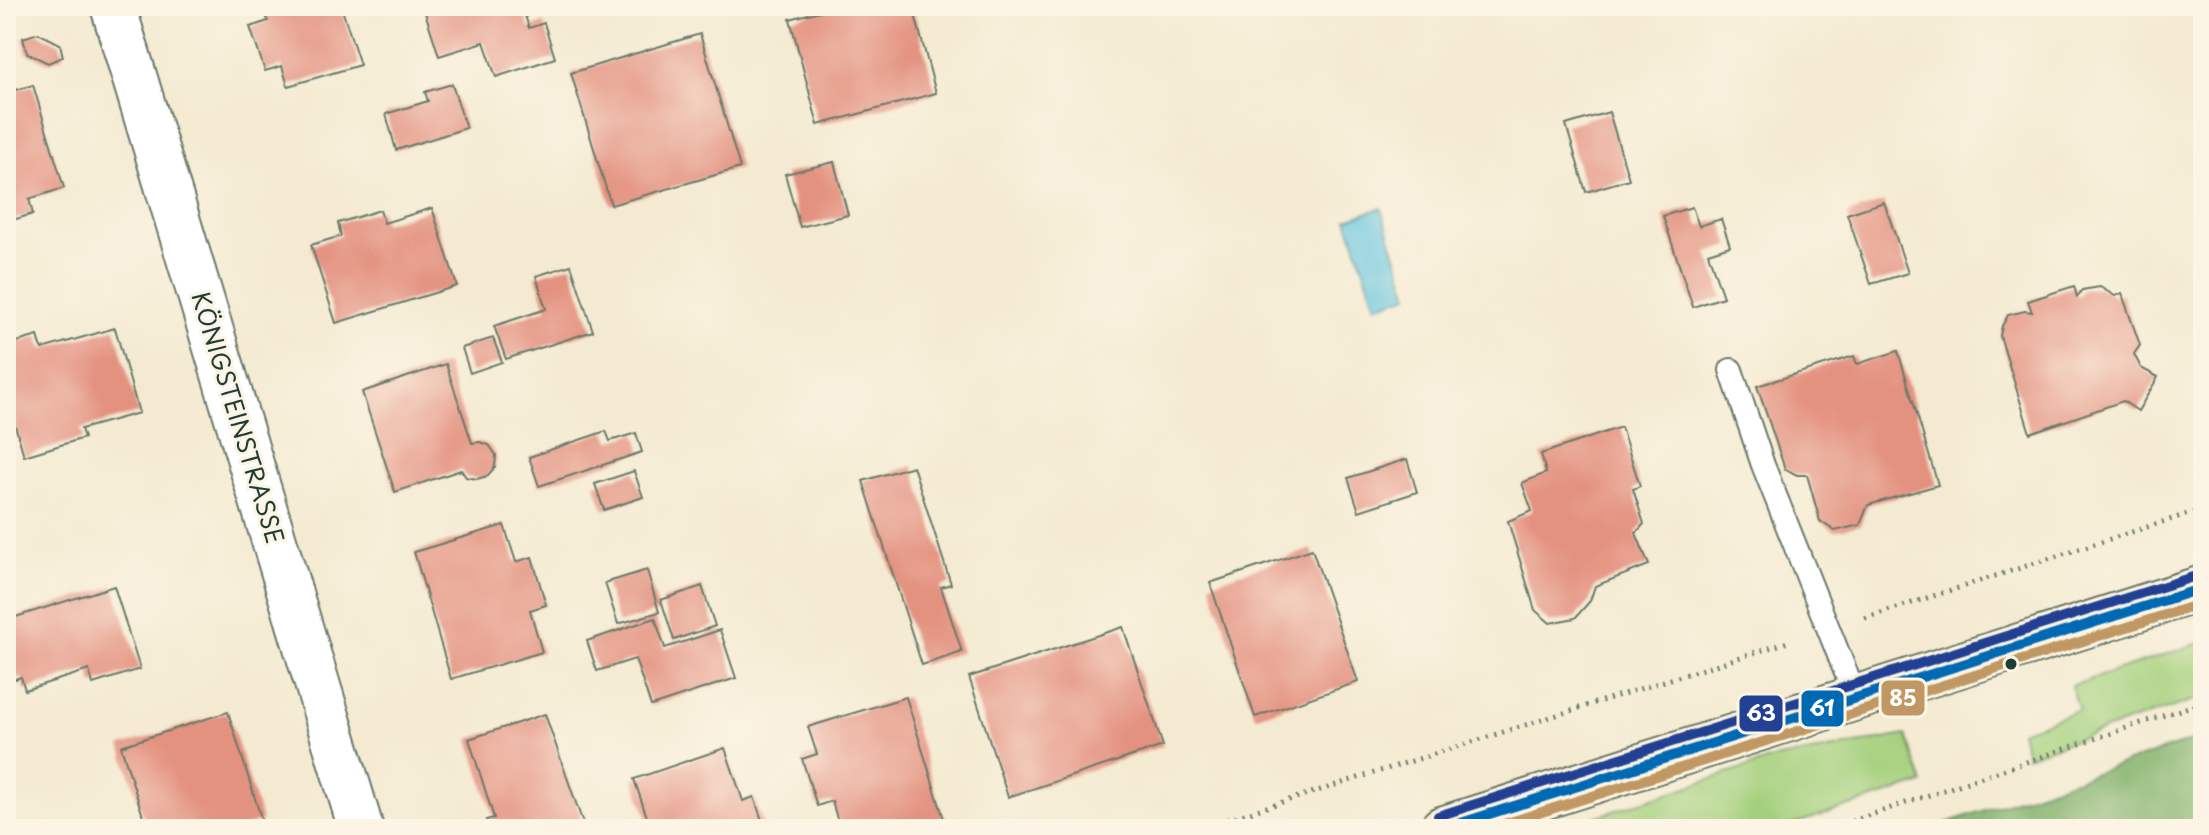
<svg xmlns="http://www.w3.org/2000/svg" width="2209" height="835" viewBox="0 0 2209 835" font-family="'Playpen Sans',sans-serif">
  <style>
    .green { fill: #a4d07d; stroke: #628658; stroke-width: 2 }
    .forest { fill: #83b26c; stroke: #517850; stroke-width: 2 }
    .water { fill: #60c3de; stroke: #408089; stroke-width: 2 }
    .building { fill: #e49280 }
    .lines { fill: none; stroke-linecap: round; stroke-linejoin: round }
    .lane-casing { stroke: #6a7a6b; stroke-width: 26 }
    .street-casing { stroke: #6a7a6b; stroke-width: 48 }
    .secondary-casing { stroke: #6a7a6b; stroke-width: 48 }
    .path { stroke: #6a7a6b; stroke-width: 5; stroke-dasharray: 2 6; stroke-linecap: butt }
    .lane { stroke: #fff; stroke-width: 22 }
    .street { stroke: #fff; stroke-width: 44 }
    .secondary { stroke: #f9e7c3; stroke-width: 44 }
    .bus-1-casing { stroke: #fcf5e5; stroke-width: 16 }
    .bus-2-casing { stroke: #fcf5e5; stroke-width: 16 }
    .bus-3-casing { stroke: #fcf5e5; stroke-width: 16 }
    .bus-1 { stroke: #0069b4; stroke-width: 10 }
    .bus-2 { stroke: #c09864; stroke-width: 10 }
    .bus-3 { stroke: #224193; stroke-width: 10 }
    .bus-dot { fill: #1f3d34; stroke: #fcf5e5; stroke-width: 3 }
    .labels { text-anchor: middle; stroke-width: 6; stroke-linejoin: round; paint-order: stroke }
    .street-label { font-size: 24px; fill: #1f3d34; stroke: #fcf5e5 }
    .line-badge { stroke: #fcf5e5; stroke-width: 3 }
    .badge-label { font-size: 22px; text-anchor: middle; font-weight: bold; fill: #fff }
  </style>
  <rect width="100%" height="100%" fill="#fcf5e5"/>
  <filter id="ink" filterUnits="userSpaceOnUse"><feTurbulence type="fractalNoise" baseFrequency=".0125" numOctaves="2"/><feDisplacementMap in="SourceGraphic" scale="16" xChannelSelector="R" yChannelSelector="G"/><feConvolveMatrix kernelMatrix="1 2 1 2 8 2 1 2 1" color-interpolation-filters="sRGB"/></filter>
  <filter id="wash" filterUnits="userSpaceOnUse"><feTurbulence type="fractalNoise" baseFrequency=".006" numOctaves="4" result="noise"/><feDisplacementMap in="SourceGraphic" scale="32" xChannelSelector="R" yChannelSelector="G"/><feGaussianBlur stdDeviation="1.8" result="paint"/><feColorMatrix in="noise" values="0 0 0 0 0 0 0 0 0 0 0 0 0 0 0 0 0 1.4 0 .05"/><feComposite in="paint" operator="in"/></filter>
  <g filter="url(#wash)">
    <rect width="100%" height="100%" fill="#f4ead1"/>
    <g class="green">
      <path d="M2203 642V697L2027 756 2021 731 2079 710 2071 686Z"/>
      <path d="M1906 735 1923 783 1778 829H1558L1773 759Z"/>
    </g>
    <path class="forest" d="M2203 737V829H1928Z"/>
    <path class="water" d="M1381 208 1409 295 1376 306 1347 219Z"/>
    <g id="blocks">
      <g class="building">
        <path d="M263 6H341L360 65 288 86 282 66 265 71 250 27 268 21Z"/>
        <path d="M423 6H522L529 28 544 23 555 58 496 77 484 42 439 56Z"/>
        <path d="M838 6H904L906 13 914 11 936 93 818 125 790 19Z"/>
        <path d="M38 33 60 44 63 57 48 63 27 53 23 38Z"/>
        <path d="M700 34 740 168 611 205 571 73Z"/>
        <path d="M452 84 466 128 396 150 386 114 428 101 425 92Z"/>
        <path d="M33 85 64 188 29 199 33 214 6 222V93Z"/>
        <path d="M1609 112 1629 179 1586 192 1566 125Z"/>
        <path d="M834 162 848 215 800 227 785 174Z"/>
        <path d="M1884 202 1908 273 1871 284 1847 214Z"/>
        <path d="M1692 207 1699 226 1721 219 1730 246 1708 253 1723 297 1693 307 1663 216Z"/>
        <path d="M432 208 457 286 336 323 311 245 341 236 338 223 380 210 384 223Z"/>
        <path d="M571 265 593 331 506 359 494 326 546 309 536 276Z"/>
        <path d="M2074 286 2077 297 2082 290 2100 287 2115 296 2122 294 2140 345 2134 354 2141 368 2158 377 2138 411 2123 401 2030 433 2000 336 2002 326 2008 315 2025 311 2032 312 2028 301Z"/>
        <path d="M115 328 139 413 81 429 84 438 24 456 6 394V345L38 336 42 349Z"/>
        <path d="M493 338 502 362 470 373 462 348Z"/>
        <path d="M1898 351 1938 485 1868 505 1860 525 1835 531 1820 521 1807 475H1797L1785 469 1757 386 1854 356 1857 364Z"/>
        <path d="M446 364 472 443 480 442 489 445 496 455 495 467 487 476 477 479 466 477 461 470 395 492 362 392Z"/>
        <path d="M1621 427 1640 486 1633 489 1644 524 1636 533 1649 565 1595 586 1590 601 1575 618 1550 623 1535 610 1508 521 1532 511 1522 483 1546 473 1541 454Z"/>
        <path d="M606 431 610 441 636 433 642 452 539 486 529 457Z"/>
        <path d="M1407 459 1417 492 1359 511 1348 478Z"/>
        <path d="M913 466 951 584 941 587 962 652 922 665 863 481Z"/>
        <path d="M634 471 643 497 604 510 595 484Z"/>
        <path d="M504 525 516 562 532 557 546 605 530 610 542 652 451 679 414 552Z"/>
        <path d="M1312 549 1358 682 1255 717 1210 583Z"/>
        <path d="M647 570 659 612 618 624 605 583Z"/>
        <path d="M114 586 140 669 93 684 89 670 25 690 21 677 6 682V620Z"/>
        <path d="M702 586 715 626 674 640 661 600Z"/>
        <path d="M655 618 665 648 720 630 736 678 651 706 635 659 597 671 587 641Z"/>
        <path d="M1123 627 1163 746 1008 797 969 677Z"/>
        <path d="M906 697 944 819 911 829H840L832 801 817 806 802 759 817 754 808 727Z"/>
        <path d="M228 712 262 821 237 829H147L121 746Z"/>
        <path d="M545 714 585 829H489L486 820 494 818 469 739Z"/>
        <path d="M725 748 743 801 754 797 765 829H651L634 779Z"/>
      </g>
    </g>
  </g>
  <g filter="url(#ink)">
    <use href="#blocks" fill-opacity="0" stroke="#6a7a6b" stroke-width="2"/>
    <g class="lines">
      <g class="lane-casing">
        <path id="lane" d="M1731 370 1763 465 1856 698"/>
      </g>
      <g class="street-casing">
        <path id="street" d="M113 6 361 829"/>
      </g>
      <g class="secondary-casing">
        <path id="secondary" d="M1442 829 2203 588"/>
      </g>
      <g class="path">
        <path d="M1865 618 2203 509"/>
        <path d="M1197 829 1791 641"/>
        <path d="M1829 829 2203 702"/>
      </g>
      <use href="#lane" class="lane"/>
      <use href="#street" class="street"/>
      <use href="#secondary" class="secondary"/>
      <g class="bus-1-casing">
        <path id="bus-1" d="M1442 829 2203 588"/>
      </g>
      <g class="bus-2-casing">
        <path id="bus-2" d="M1488 829 2203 603"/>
      </g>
      <g class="bus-3-casing">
        <path id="bus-3" d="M1438 816 2199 575"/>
      </g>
      <use href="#bus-1" class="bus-1"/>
      <use href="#bus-2" class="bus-2"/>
      <use href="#bus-3" class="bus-3"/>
    </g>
  </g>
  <circle class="bus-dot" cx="2011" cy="664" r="7"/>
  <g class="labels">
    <g class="street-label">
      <text transform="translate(237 418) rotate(73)" y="8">KÖNIGSTEINSTRASSE</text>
    </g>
  </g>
  <g class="line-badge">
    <rect x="1880" y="679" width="46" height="38" rx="8" fill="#c09864"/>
    <rect x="1800" y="689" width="45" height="39" rx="8" fill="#0069b4"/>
    <rect x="1738" y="694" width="46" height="39" rx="8" fill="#224193"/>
  </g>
  <g class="badge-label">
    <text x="1903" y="706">85</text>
    <text x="1822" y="716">61</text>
    <text x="1761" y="721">63</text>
  </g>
  <rect width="2209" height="835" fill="none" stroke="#fcf5e5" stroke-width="32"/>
</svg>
